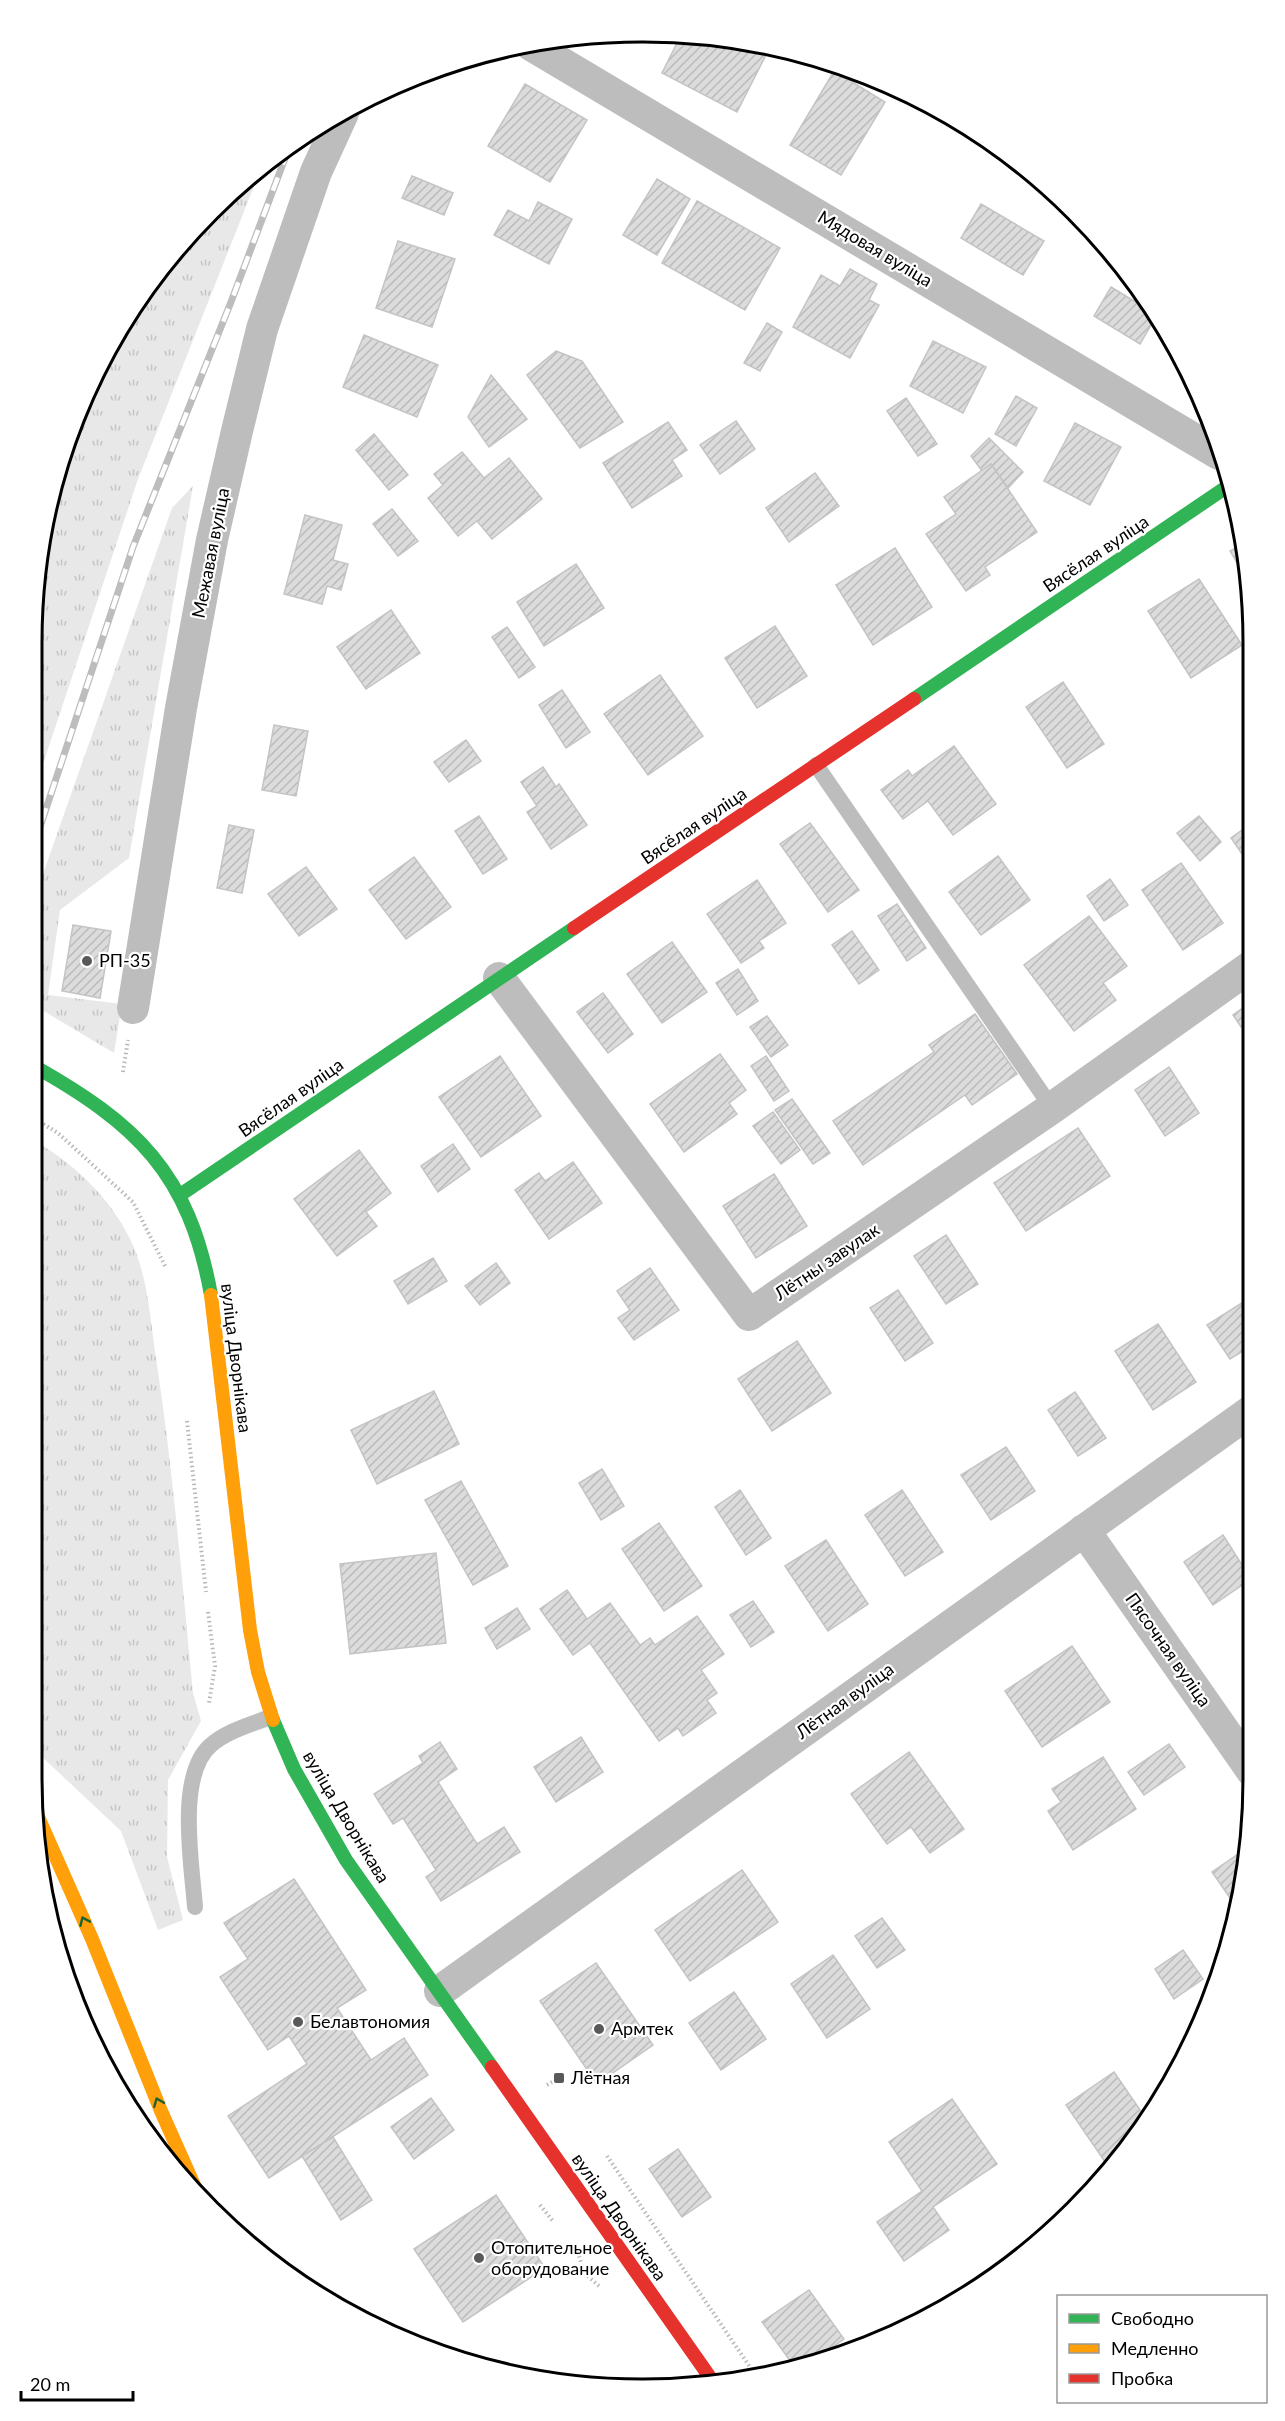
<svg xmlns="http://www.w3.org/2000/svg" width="1285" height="2421" viewBox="0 0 1285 2421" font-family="Lato,sans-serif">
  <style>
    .grass { fill: url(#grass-tufts) }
    .building { fill: url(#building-hatch); stroke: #c4c4c4; stroke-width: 1.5 }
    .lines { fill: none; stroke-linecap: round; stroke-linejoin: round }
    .path { stroke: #b8b8b8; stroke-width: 4; stroke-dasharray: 1.5 3; stroke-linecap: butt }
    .lane { stroke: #bdbdbd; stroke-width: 16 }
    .street { stroke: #bdbdbd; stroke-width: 32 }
    .fast { stroke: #30b455; stroke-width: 14 }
    .slow { stroke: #ff9f0a; stroke-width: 14 }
    .jam { stroke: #e5322d; stroke-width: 14 }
    .rail-casing { stroke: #bdbdbd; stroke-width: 7 }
    .rail { stroke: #fff; stroke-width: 4.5; stroke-dasharray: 14; stroke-linecap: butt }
    .oneway { stroke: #1a632f }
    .poi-dot { fill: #595959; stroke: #fff; stroke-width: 2 }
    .labels { text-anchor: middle; stroke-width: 4.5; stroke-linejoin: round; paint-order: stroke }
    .street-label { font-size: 18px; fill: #000; stroke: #fff }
    .poi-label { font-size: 18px; fill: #000; stroke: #fff; text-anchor: start }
    .rim { fill: none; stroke: #000; stroke-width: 3 }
  </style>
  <defs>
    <pattern id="grass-tufts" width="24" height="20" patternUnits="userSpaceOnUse" patternTransform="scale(1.5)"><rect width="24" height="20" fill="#e8e8e8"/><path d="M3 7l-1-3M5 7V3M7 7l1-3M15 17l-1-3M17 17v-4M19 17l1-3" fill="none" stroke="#c5c5c5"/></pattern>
    <pattern id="building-hatch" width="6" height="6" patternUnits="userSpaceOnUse" patternTransform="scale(1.5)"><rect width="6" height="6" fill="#dcdcdc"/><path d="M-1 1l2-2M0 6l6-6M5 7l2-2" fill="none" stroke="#bbb"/></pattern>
  </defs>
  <rect width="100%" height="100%" fill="#fff"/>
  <g class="grass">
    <path d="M262 166 138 479 33 794V603L52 484 113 337 183 240Z"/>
    <path d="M193 486 129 858 60 910 48 995 122 1004 114 1053 32 1004V905L172 508Z"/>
    <path d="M32 1139C72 1162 110 1197 130 1239 148 1275 150 1319 156 1358 173 1469 182 1581 193 1693L201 1721 168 1780 167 1857 183 1920 158 1930 121 1831 39 1754 32 1741Z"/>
  </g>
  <g class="building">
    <path d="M681 35 722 37 757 45 768 51 737 112 662 73Z"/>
    <path d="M834 71 885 102 841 175 790 145Z"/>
    <path d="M525 84 587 120 550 182 488 146Z"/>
    <path d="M885 85 929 105 926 110Z"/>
    <path d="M412 176 453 193 444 215 402 198Z"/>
    <path d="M657 179 690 199 657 255 623 235Z"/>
    <path d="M697 201 780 248 745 310 662 263Z"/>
    <path d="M538 202 572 219 549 264 494 235 508 210 529 221Z"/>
    <path d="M981 204 1044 241 1023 275 961 238Z"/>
    <path d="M398 241 455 259 432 327 376 308Z"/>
    <path d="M850 269 877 284 869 300 879 305 850 358 793 327 821 275 840 286Z"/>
    <path d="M1111 287 1157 315 1140 344 1094 316Z"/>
    <path d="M767 323 782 332 760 371 744 363Z"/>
    <path d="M364 335 438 365 417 417 343 387Z"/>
    <path d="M933 341 986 367 963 413 910 386Z"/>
    <path d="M556 351 582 361 623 422 580 448 527 375Z"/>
    <path d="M491 375 527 419 489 447 468 417Z"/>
    <path d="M1016 396 1037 408 1016 446 995 434Z"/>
    <path d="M906 398 937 444 918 456 887 411Z"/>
    <path d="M736 421 755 449 720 474 700 445Z"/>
    <path d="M668 422 687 450 672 460 682 476 632 508 603 463Z"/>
    <path d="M1075 423 1121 447 1090 505 1044 481Z"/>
    <path d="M374 434 408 475 389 490 356 450Z"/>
    <path d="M989 438 1023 472 1008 488 991 464 982 471 971 456Z"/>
    <path d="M462 452 484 478 509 458 542 499 492 539 477 521 458 536 428 498 443 485 434 474Z"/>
    <path d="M991 464 1037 532 985 567 990 575 966 591 926 534 956 514 944 497Z"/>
    <path d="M815 473 839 506 789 542 766 508Z"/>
    <path d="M392 509 418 541 398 556 373 524Z"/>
    <path d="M305 515 342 525 333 560 348 564 341 590 327 586 322 604 284 594Z"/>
    <path d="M1243 544 1248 563V581L1230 551Z"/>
    <path d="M895 548 932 607 873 645 836 585Z"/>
    <path d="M576 564 604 608 544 646 517 602Z"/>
    <path d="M1199 579 1242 645 1191 678 1148 611Z"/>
    <path d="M391 610 420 653 366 689 337 647Z"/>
    <path d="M775 626 807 676 757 708 725 658Z"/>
    <path d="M507 627 535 667 519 678 492 637Z"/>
    <path d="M660 675 703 736 648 775 604 714Z"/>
    <path d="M1063 682 1104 744 1067 768 1026 707Z"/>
    <path d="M562 690 590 732 566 748 539 705Z"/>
    <path d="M274 725 308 731 296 796 262 790Z"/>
    <path d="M466 740 481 761 449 782 434 762Z"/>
    <path d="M954 746 996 804 953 835 928 801 903 819 881 790 908 770 912 776Z"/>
    <path d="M543 767 556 787 559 784 587 825 551 849 527 812 537 806 521 782Z"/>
    <path d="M479 816 507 859 483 874 455 831Z"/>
    <path d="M1199 816 1221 842 1200 861 1177 833Z"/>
    <path d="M810 823 859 890 828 912 780 844Z"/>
    <path d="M229 825 254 830 242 893 217 888Z"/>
    <path d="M1249 825V864L1231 838Z"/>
    <path d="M998 856 1030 900 981 935 949 892Z"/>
    <path d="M414 857 451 907 406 939 369 890Z"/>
    <path d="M1181 863 1223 923 1183 950 1142 890Z"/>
    <path d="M306 867 337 909 299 936 268 894Z"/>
    <path d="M1110 879 1128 905 1104 921 1087 896Z"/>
    <path d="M757 880 786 923 759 941 764 948 741 963 707 914Z"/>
    <path d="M897 904 926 948 907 961 878 916Z"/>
    <path d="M1089 916 1127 966 1103 983 1116 1000 1074 1031 1024 965Z"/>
    <path d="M73 925 111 931 100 998 62 991Z"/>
    <path d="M852 931 879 970 859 984 832 945Z"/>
    <path d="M672 942 707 992 662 1023 627 974Z"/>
    <path d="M738 969 758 1001 737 1015 716 983Z"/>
    <path d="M603 993 633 1034 608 1053 577 1012Z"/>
    <path d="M1250 1003V1040L1233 1015Z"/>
    <path d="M975 1014 1017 1074 972 1105 965 1095 863 1165 833 1121 934 1052 929 1045Z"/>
    <path d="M767 1016 788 1045 771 1057 750 1027Z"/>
    <path d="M720 1054 746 1090 729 1103 737 1114 684 1152 650 1104Z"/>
    <path d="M500 1056 541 1116 481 1157 439 1097Z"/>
    <path d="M766 1056 789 1091 774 1101 751 1066Z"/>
    <path d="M1169 1067 1199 1113 1165 1136 1135 1090Z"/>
    <path d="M792 1099 830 1153 813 1164 775 1110Z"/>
    <path d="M773 1112 800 1150 781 1164 753 1126Z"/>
    <path d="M1078 1128 1110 1176 1026 1231 994 1183Z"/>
    <path d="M453 1144 470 1169 438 1192 421 1166Z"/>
    <path d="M359 1150 391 1193 366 1212 377 1226 337 1256 294 1199Z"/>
    <path d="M573 1162 602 1203 549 1239 515 1190 539 1173 545 1181Z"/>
    <path d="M774 1174 807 1226 756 1258 723 1206Z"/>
    <path d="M946 1235 978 1284 946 1304 914 1256Z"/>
    <path d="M433 1258 447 1281 408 1304 394 1281Z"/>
    <path d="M496 1263 510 1283 480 1305 465 1286Z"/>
    <path d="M650 1268 679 1310 634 1340 618 1318 630 1310 617 1291Z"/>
    <path d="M898 1290 933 1343 905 1361 870 1308Z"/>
    <path d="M1251 1297V1346L1230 1359 1207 1325Z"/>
    <path d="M1158 1324 1196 1382 1153 1410 1115 1351Z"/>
    <path d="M797 1341 831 1393 772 1431 738 1379Z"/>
    <path d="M434 1391 459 1444 377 1484 351 1430Z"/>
    <path d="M1075 1392 1106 1438 1078 1456 1048 1410Z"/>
    <path d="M1006 1447 1035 1491 991 1520 961 1475Z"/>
    <path d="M602 1469 624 1506 601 1520 579 1483Z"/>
    <path d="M461 1481 508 1566 473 1585 425 1500Z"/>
    <path d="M740 1490 771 1538 746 1555 715 1507Z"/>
    <path d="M902 1490 943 1552 905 1576 865 1515Z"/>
    <path d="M659 1523 702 1586 664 1611 622 1549Z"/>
    <path d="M1223 1535 1251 1579 1213 1605 1184 1562Z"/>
    <path d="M826 1540 868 1604 828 1631 785 1566Z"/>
    <path d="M436 1553 446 1643 350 1654 340 1564Z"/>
    <path d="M567 1590 587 1619 610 1603 640 1645 650 1638 655 1645 697 1616 724 1654 701 1670 717 1693 707 1700 716 1713 683 1736 678 1728 659 1741 590 1643 573 1655 540 1609Z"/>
    <path d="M753 1601 774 1632 751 1647 730 1615Z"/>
    <path d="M517 1608 530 1629 497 1649 485 1628Z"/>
    <path d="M1072 1646 1110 1702 1042 1747 1005 1691Z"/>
    <path d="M581 1737 603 1772 556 1802 534 1767Z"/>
    <path d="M440 1742 457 1769 438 1782 477 1844 504 1827 520 1852 441 1901 426 1877 436 1870 403 1818 393 1824 374 1794 423 1763 419 1756Z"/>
    <path d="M1169 1744 1185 1767 1144 1795 1128 1772Z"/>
    <path d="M909 1752 964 1829 930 1853 911 1827 887 1844 851 1794Z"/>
    <path d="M1103 1757 1136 1809 1073 1850 1048 1811 1061 1802 1052 1789Z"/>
    <path d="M1247 1848 1237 1908 1212 1872Z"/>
    <path d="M742 1870 778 1922 690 1981 655 1930Z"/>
    <path d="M294 1879 366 1990 337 2008 371 2060 404 2038 428 2075 269 2178 228 2116 307 2064 289 2036 268 2050 220 1977 248 1959 224 1923Z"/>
    <path d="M882 1918 905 1950 877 1968 855 1936Z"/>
    <path d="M1183 1950 1203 1979 1174 1999 1155 1969Z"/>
    <path d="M833 1955 870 2009 827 2038 791 1984Z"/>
    <path d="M596 1963 653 2045 597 2084 540 2001Z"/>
    <path d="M734 1992 766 2039 721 2070 689 2023Z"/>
    <path d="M1114 2072 1147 2120 1127 2151 1110 2169 1066 2105Z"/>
    <path d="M431 2098 454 2130 414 2159 391 2127Z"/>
    <path d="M952 2099 997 2164 933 2207 949 2230 904 2261 877 2222 922 2191 889 2142Z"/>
    <path d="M333 2137 372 2200 341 2220 302 2156Z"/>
    <path d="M678 2149 711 2197 682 2217 649 2169Z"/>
    <path d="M496 2195 545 2268 463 2322 414 2249Z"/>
    <path d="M809 2290 844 2339 803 2368 796 2369 762 2322Z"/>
  </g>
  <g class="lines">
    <g class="path">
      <path d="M123 1072 128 1040"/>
      <path d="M32 1117 58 1133 133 1202 166 1268"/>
      <path d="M187 1421 206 1592"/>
      <path d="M208 1612 215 1666 209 1703"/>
      <path d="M547 2085 559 2078"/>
      <path d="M607 2156 756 2376"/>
      <path d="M540 2205 553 2221"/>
      <path d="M579 2256 584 2273 599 2286"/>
    </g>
    <g class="lane">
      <path d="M816 765 1052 1108"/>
      <path d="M195 1907C192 1865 176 1775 211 1745 227 1731 250 1725 270 1717"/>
    </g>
    <g class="street">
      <path d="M531 45 1219 454"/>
      <path d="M499 978 749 1315 1052 1108 1250 967"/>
      <path d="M133 1008 181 708 212 540 237 431 262 329 316 172 343 113"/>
      <path d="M1084 1530 1252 1771"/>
      <path d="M440 1991 1251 1411"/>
    </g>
    <g class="fast">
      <path d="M914 699 1228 486"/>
      <path d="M32 1065C137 1124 189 1173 211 1295"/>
      <path d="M180 1195 574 928"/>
      <path d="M273 1720 294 1769 346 1860 492 2067"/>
    </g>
    <g class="slow">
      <path d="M211 1295 250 1630 258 1672 273 1720"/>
      <path d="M35 1810 92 1939 161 2111 198 2194"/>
    </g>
    <g class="jam">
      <path d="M574 928 914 699"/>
      <path d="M492 2067 714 2383"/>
    </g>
    <g class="rail-casing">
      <path id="rail" d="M33 848 133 547 231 302 290 145"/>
    </g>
    <use href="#rail" class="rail"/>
  </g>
  <defs><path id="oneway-chevron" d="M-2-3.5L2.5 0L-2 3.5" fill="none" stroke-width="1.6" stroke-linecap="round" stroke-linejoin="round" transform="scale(1.5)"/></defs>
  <g class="oneway">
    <use href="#oneway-chevron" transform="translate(84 1921) rotate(-114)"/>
    <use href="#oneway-chevron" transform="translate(158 2102) rotate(-112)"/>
  </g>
  <g class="poi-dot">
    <circle cx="87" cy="961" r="6"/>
    <circle cx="298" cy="2022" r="6"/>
    <circle cx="599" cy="2029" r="6"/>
    <rect x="553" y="2072" width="12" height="12" rx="3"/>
    <circle cx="479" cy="2258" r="6"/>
  </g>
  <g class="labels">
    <g class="street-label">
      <text transform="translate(875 249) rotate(31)" y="6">Мядовая вуліца</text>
      <text transform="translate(211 553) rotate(-79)" y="6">Межавая вуліца</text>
      <text transform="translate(1096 554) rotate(-34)" y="6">Вясёлая вуліца</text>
      <text transform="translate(694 826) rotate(-34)" y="6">Вясёлая вуліца</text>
      <text transform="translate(291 1098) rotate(-35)" y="6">Вясёлая вуліца</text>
      <text transform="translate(827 1262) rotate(-34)" y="6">Лётны завулак</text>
      <text transform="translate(236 1358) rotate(83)" y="6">вуліца Дворнікава</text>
      <text transform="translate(1168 1650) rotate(55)" y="6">Пясочная вуліца</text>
      <text transform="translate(845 1701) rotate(-36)" y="6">Лётная вуліца</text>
      <text transform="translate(346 1817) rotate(59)" y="6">вуліца Дворнікава</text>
      <text transform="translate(619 2217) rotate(55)" y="6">вуліца Дворнікава</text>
    </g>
    <g class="poi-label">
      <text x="99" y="967">РП-35</text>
      <text x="310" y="2028">Белавтономия</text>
      <text x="611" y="2035">Армтек</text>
      <text x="571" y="2084">Лётная</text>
      <text x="491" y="2254">Отопительное<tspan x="491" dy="21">оборудование</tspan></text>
    </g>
  </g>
  <path d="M0 0H1285V2421H0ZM642 42H643A600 600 0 0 1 1243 642V1779A600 600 0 0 1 643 2379H642A600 600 0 0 1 42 1779V642A600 600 0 0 1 642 42Z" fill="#fff" fill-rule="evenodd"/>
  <path class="rim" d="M642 42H643A600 600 0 0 1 1243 642V1779A600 600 0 0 1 643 2379H642A600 600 0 0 1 42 1779V642A600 600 0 0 1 642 42Z"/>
  <rect x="1057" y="2295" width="210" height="108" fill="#ffffff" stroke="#999999" stroke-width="1.5"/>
  <rect x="1069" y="2314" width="30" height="9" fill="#30b455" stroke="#999999" stroke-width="1.5"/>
  <text x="1111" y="2325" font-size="18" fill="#000000">Свободно</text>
  <rect x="1069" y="2344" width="30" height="9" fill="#ff9f0a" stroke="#999999" stroke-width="1.5"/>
  <text x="1111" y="2355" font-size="18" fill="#000000">Медленно</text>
  <rect x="1069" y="2374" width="30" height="9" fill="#e5322d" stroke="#999999" stroke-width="1.5"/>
  <text x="1111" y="2385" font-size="18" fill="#000000">Пробка</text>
  <path d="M21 2391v9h112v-9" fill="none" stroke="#000000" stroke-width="3"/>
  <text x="30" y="2391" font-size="18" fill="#000000" stroke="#ffffff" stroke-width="4.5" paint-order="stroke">20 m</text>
</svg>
